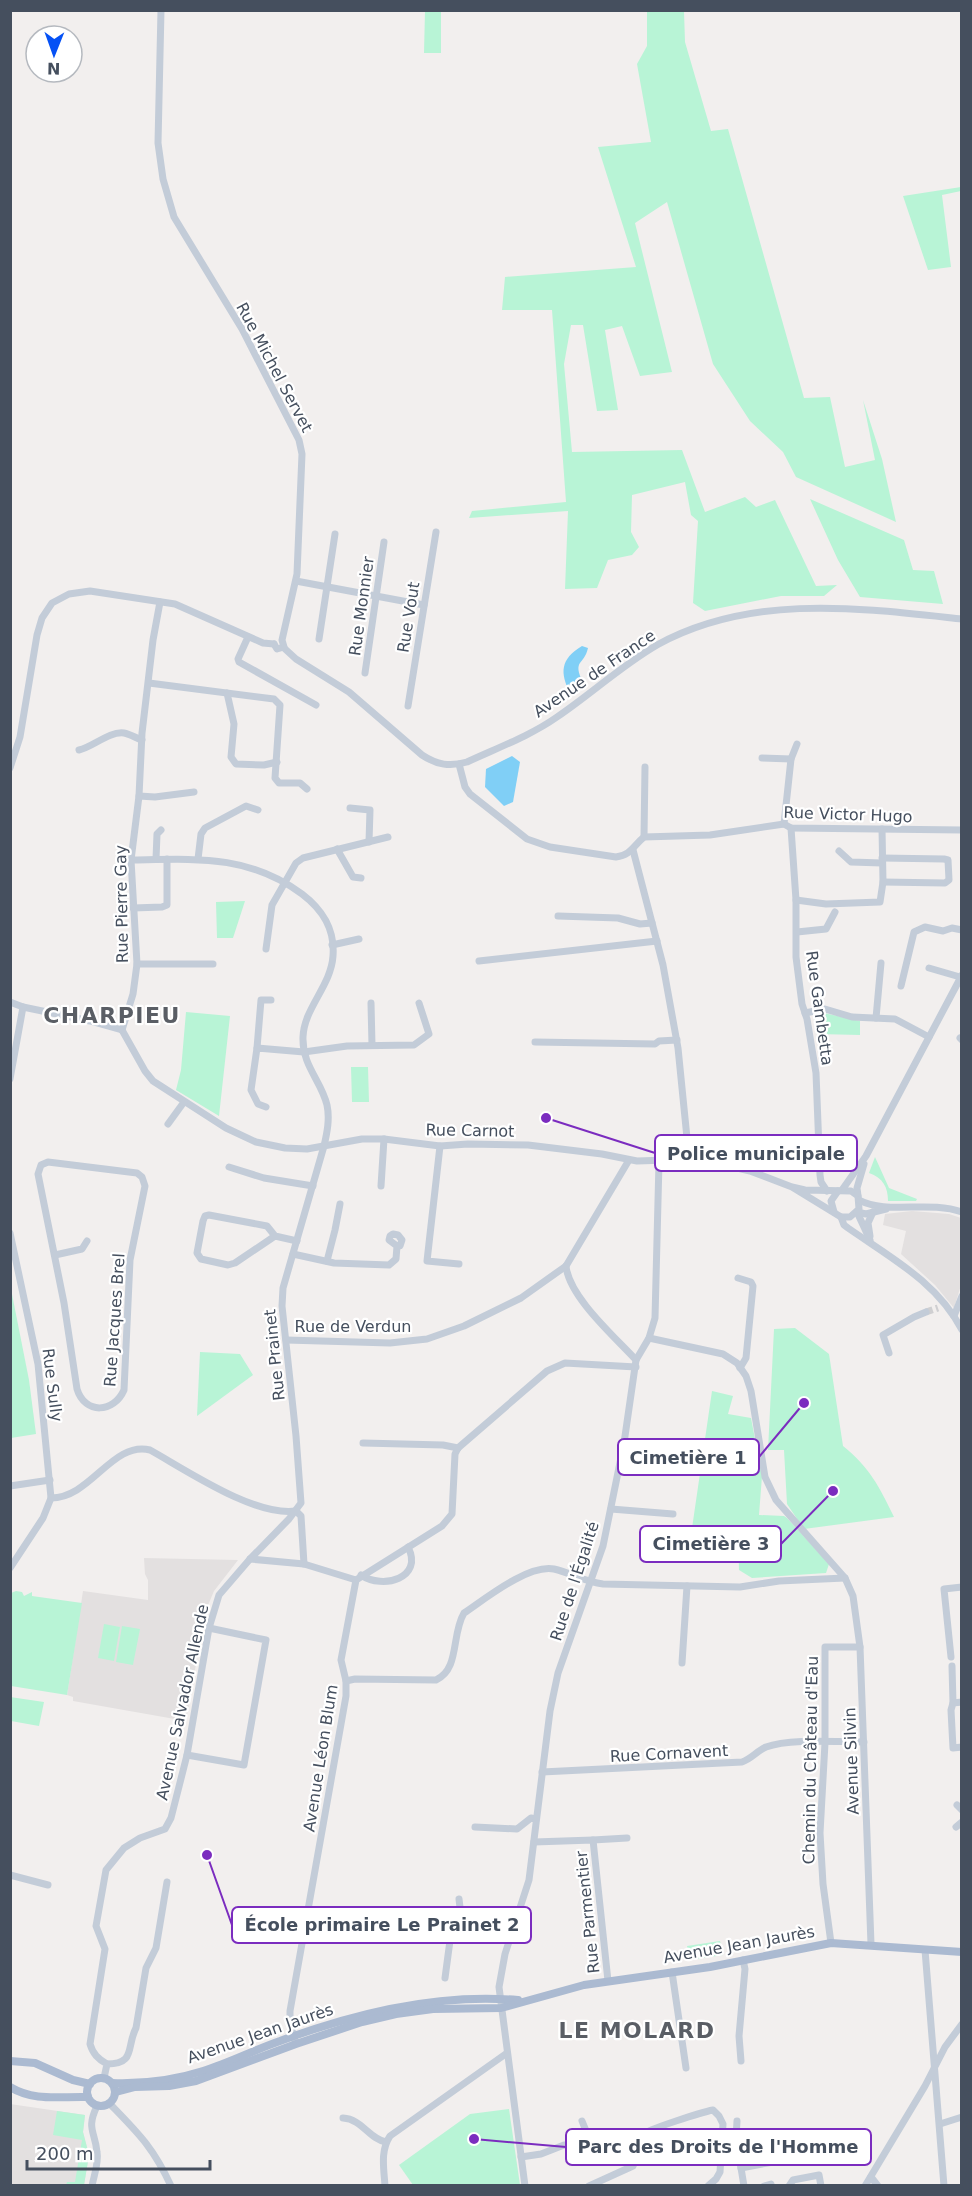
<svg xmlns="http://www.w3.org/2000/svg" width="972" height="2196" viewBox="0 0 972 2196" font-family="'DejaVu Sans',sans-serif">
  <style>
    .education { fill: #e3e0e0 }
    .green { fill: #b8f4d6 }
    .water { fill: #80cff6 }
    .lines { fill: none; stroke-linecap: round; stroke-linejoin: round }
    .minor-tunnel { stroke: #cfcfd1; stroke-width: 7; stroke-dasharray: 7 3.5; stroke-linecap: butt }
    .minor { stroke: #c3ccd8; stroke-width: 7 }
    .major { stroke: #abbad1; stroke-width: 8 }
    .labels { text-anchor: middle; stroke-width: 4.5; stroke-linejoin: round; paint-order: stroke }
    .street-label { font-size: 16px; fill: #454f5e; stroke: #fff }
    .district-label { font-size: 22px; font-weight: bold; letter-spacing: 1.5px; fill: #5a5e65; stroke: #fff }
    .leader { fill: none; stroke: #7b2cbf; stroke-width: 2 }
    .callout-dot { fill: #7b2cbf; stroke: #fff; stroke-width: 2 }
    .callout { fill: #fff; stroke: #7b2cbf; stroke-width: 2 }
    .callout-label { font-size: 18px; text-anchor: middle; font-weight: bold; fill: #454f5e }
  </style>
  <rect width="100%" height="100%" fill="#f2efee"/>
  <g class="education">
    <path d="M912 1211 949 1214 961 1218V1285L954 1308 935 1285 901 1254 906 1231 883 1225 885 1214Z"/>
    <path d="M144 1558 238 1560 214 1591 206 1610 201 1639 195 1640 194 1645 199 1647 186 1721 73 1701V1697L67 1695 83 1591 148 1600V1580L145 1574Z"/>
    <path d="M10 2104 85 2115 83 2132 89 2155 84 2185H11Z"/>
  </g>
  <g class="green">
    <path d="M425 11H441V53H424Z"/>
    <path d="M647 11H684L685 42 711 131 728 129 804 398 830 397 845 467 875 460 863 400 882 459 896 522 796 477 783 452 750 421 713 364 667 202 635 223 672 372 640 376 622 326 605 330 618 410 597 411 583 325H571L564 364 572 452 682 450 705 512 745 497 756 507 775 500 816 586 837 585 824 596H781L705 611 693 603 698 521 691 515 685 482 632 495 631 532 639 547 632 555 608 560 597 588 565 589 568 511 469 518 472 511 566 502 552 310H502L505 277 636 267 598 147 651 142 637 64 647 46Z"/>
    <path d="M961 187V191L942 195 951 267 928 270 903 196Z"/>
    <path d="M810 499 904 540 913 570 934 571 943 604 860 597 838 560Z"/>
    <path d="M245 901 233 938H217L216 902Z"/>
    <path d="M186 1012 230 1016 219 1116 176 1090 181 1070Z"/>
    <path d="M824 1013 860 1021V1035L817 1034 814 1018 817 1015Z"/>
    <path d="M351 1067H368L369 1102H352Z"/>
    <path d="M875 1157 889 1188 917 1199 916 1201H888C888 1187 883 1178 869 1173Z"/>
    <path d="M10 1284 29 1380 36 1434 11 1438Z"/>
    <path d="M795 1328 829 1354 843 1446C870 1468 879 1486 894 1517L804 1529 787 1504 784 1450H768L774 1329Z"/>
    <path d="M200 1352 240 1354 253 1375 197 1416Z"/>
    <path d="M712 1391 733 1396 728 1414 751 1418 762 1476 759 1515 784 1516 787 1518 829 1564 826 1573 752 1578 739 1570 738 1535H691Z"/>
    <path d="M16 1591 22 1592 24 1596 32 1592V1596L82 1603 67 1695 11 1686V1593Z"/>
    <path d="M104 1624 120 1627 114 1661 98 1658Z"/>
    <path d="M122 1626 140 1629 133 1665 116 1662Z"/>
    <path d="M10 1697 44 1702 39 1726 11 1721Z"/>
    <path d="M720 1941 723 1955 690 1960 687 1946Z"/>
    <path d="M509 2109 520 2185H413L399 2165 470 2114Z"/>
    <path d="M57 2111 85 2115 83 2132 89 2155 84 2185H66L67 2182H75L82 2140 53 2135Z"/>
  </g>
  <g class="water">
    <path d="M582 646 588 648C584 666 572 659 583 683L570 693C560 673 560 659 582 646Z"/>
    <path d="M512 756 520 762 513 802 504 806 485 787 486 769Z"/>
  </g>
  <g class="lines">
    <path class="minor-tunnel" d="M926 1312 938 1308"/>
    <g class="minor">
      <path d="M161 10 158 143 163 179 174 217 242 329 299 440 302 454 297 574 282 640 284 647 277 649 274 644"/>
      <path d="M296 581 424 605"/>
      <path d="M248 637 238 659 239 662 316 705"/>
      <path d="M319 639 335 534"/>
      <path d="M284 648 296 659 349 692 422 755C437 765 450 767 467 762 497 748 530 736 557 717 591 694 621 666 657 645 751 593 860 608 962 619"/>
      <path d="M365 673 384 542"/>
      <path d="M149 683 274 699 280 705 275 778 279 783H300L307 789"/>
      <path d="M227 693 234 724 231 757 236 764 264 765 277 762"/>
      <path d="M408 706 436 532"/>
      <path d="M79 750C93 747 109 731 124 733 130 734 136 738 142 740"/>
      <path d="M762 758 791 759"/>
      <path d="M459 764 465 787 470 794 527 839 550 847 616 857C631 855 633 846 644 837L710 835 784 824 791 828 962 830"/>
      <path d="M10 768 20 737 37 635 42 618 52 603 69 594 90 591 175 604 263 643 274 644"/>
      <path d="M139 796 155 797 194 792"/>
      <path d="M350 808 370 810 369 842"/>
      <path d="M784 824 791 759 797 744"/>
      <path d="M791 828 796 900V957L802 1004 807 1019 816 1073 820 1175 821 1182 827 1191"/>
      <path d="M644 837 645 767"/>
      <path d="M337 849 353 877 361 878"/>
      <path d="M633 850 663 965 678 1048 689 1158"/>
      <path d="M839 851 851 862 882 863"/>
      <path d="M882 858 944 859 948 860 949 880 945 883 883 882"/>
      <path d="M156 859 157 834 161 830"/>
      <path d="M198 859 201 834 205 828 246 806 258 810"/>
      <path d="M796 900 826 904 880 902 883 882 882 829"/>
      <path d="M133 908 162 907 167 905V859"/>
      <path d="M558 916 618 918 640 924 652 923"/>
      <path d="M797 932 826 929 835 912"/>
      <path d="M332 945 359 939"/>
      <path d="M266 949 272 905 296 863 303 858 388 837"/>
      <path d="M479 961 657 941"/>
      <path d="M137 964H213"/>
      <path d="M929 968 960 977"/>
      <path d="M901 986 914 932 925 927 943 931 952 928 962 930"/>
      <path d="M10 1002 23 1007 90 1021 122 1030"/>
      <path d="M371 1003 372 1045"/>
      <path d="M805 1013 825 1009 852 1017 895 1019 929 1037"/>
      <path d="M876 1018 881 963"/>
      <path d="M122 1030 145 1071 153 1081 226 1128 256 1142 285 1148 307 1149 362 1139H384L440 1146 468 1144 528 1145 602 1154 637 1161 699 1159 750 1171 792 1187 805 1190 851 1191 858 1196 859 1209 850 1217H841L792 1187"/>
      <path d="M122 1030 133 994 137 964 131 860 139 796 142 733 153 640 160 602"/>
      <path d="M960 1038 962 1040"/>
      <path d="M535 1042 655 1044 659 1041 677 1040"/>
      <path d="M257 1048 261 1000H271"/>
      <path d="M10 1079 23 1007"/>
      <path d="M266 1107 258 1104 251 1090 257 1048 304 1052 347 1046 414 1045 429 1034 419 1003"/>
      <path d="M168 1124 184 1102"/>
      <path d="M440 1146 427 1261 459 1264"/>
      <path d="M48 1162 137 1173 142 1177 145 1186 130 1260 124 1390C114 1413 85 1415 77 1389L64 1303 38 1174 41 1165Z"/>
      <path d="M229 1167 264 1178 313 1186"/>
      <path d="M381 1186 384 1139"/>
      <path d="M842 1190 866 1156 962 975"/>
      <path d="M858 1196 857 1188 864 1164"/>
      <path d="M859 1200C887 1215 928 1200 962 1212"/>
      <path d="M834 1212 831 1201 838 1191"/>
      <path d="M857 1212 870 1240"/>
      <path d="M857 1212 866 1214 886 1209"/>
      <path d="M841 1217 844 1225 848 1228C891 1258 937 1282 962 1330"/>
      <path d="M10 1233 38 1364 51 1498 43 1518 10 1568"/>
      <path d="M275 1236 267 1226 209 1215 205 1216 203 1221 197 1253 201 1259 228 1265 235 1263 275 1236 297 1241"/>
      <path d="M870 1236 868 1223 873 1212"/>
      <path d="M293 1254 334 1263 389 1265 396 1259 397 1246 389 1240 390 1236 393 1234 398 1235 402 1240 400 1246H397"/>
      <path d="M55 1255 82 1249 87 1241"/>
      <path d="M327 1261 335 1230 340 1204"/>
      <path d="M566 1266C569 1297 615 1337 636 1360"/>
      <path d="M738 1278 751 1282 753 1286 746 1358 740 1368"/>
      <path d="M954 1316 962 1296"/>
      <path d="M649 1338 723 1354 737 1363 746 1376 751 1391 765 1477 776 1500 845 1578 853 1596 860 1647 871 1944"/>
      <path d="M286 1340 390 1343 427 1339 464 1326 521 1298 566 1266 629 1160"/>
      <path d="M889 1353 883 1335 914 1317 926 1312"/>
      <path d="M363 1443 443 1445 458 1448"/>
      <path d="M10 1486 50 1480"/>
      <path d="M51 1498C91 1498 112 1441 150 1450 186 1470 255 1517 296 1511"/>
      <path d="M611 1509 673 1514"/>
      <path d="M296 1511 301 1516 304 1564"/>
      <path d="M250 1559 304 1564 356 1580"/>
      <path d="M361 1575C383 1590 424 1578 408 1547"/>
      <path d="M951 1657 944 1589 962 1587"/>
      <path d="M682 1663 687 1586"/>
      <path d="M952 1666 953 1703"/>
      <path d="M346 1681 355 1679 436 1680C460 1669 451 1635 464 1613 485 1599 528 1564 554 1569 571 1573 585 1582 603 1584L740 1587 779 1581 845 1578"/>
      <path d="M962 1702 953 1703 951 1710 953 1748 962 1747"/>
      <path d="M187 1755 244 1765 266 1640 209 1628"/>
      <path d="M542 1772 742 1762C751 1759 757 1751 766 1747 789 1738 837 1742 864 1742"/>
      <path d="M957 1805 962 1810"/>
      <path d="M475 1827 517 1829 531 1818 536 1819"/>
      <path d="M956 1827 962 1822"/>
      <path d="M593 1840 627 1838"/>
      <path d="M534 1842 593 1840 608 1981"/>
      <path d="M10 1875 48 1885"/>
      <path d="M459 1899 462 1924"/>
      <path d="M831 1943 823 1884 820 1833 825 1743V1647H860"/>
      <path d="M925 1950 944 2186"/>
      <path d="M672 1972 686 2068"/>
      <path d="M445 1978 451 1933 454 1927 471 1923 513 1926"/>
      <path d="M295 2041 290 2023V2011L346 1696V1681L341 1660 356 1580 442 1526 452 1514 455 1454 458 1448 547 1371 565 1363 636 1367"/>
      <path d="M741 2061 739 2036 745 1969 743 1960"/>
      <path d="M107 2064C136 2064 126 2047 136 2028L146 1968 156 1948 167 1882"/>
      <path d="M104 2078 107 2064C98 2059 93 2054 90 2044L105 1949 96 1926 106 1870 124 1848 140 1838 165 1829 171 1818 187 1755 209 1628 219 1595 250 1559 289 1519 301 1503 296 1436 282 1306 283 1288 324 1146C327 1133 330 1119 327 1105 321 1080 302 1066 303 1037 304 1008 331 986 333 956 335 929 323 910 302 894 248 854 194 859 131 860"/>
      <path d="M110 2104C138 2133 153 2147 171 2186"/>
      <path d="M343 2118C362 2119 369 2139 386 2142"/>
      <path d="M737 2121 736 2138 744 2186"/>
      <path d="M940 2124 962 2117"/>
      <path d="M575 2147 574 2152 577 2156 588 2154 592 2148 588 2141"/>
      <path d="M521 2157 541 2154 564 2145 575 2147 588 2141 589 2138 582 2121"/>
      <path d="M741 2168 773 2162"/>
      <path d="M871 2177 878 2186"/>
      <path d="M92 2186C94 2175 99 2163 97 2152 95 2131 86 2129 97 2106"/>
      <path d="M385 2186C384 2169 380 2151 390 2136L507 2053"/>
      <path d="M525 2186 499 1987 505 1954 529 1880 550 1711 558 1673 603 1546 624 1443 636 1360 649 1338 655 1318 659 1162"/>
      <path d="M589 2186 633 2166C638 2157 634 2144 642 2135 648 2129 703 2112 713 2110L719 2116 723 2124 720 2172 716 2179 708 2186"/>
      <path d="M764 2186 771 2184"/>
      <path d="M789 2186 793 2180 819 2175 821 2186"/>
      <path d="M865 2186 925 2086 945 2047 962 2024"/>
    </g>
    <g class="major">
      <path d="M10 2061 35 2063 73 2080 90 2084"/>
      <circle cx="101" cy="2092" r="14"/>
      <path d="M112 2083C142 2084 175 2080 203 2071 229 2063 254 2050 280 2041 355 2013 437 1993 518 2000"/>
      <path d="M10 2087C35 2102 60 2096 88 2097"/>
      <path d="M116 2092 135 2087 169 2086 196 2081 296 2044 362 2022 396 2014 433 2009 501 2008 584 1985 710 1967 831 1943 962 1952"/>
    </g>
  </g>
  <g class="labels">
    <g class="street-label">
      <text transform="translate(275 367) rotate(62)" y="6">Rue Michel Servet</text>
      <text transform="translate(361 606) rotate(-82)" y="6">Rue Monnier</text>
      <text transform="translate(408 617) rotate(-81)" y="6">Rue Vout</text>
      <text transform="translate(594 673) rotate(-34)" y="6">Avenue de France</text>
      <text transform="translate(848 814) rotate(2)" y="6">Rue Victor Hugo</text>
      <text transform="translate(121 904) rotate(-91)" y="6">Rue Pierre Gay</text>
      <text transform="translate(820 1008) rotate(82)" y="6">Rue Gambetta</text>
      <text transform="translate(470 1130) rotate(1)" y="6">Rue Carnot</text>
      <text transform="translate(114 1320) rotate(-86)" y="6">Rue Jacques Brel</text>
      <text x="353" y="1332">Rue de Verdun</text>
      <text transform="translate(274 1355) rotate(-96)" y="6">Rue Prainet</text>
      <text transform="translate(53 1385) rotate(83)" y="6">Rue Sully</text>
      <text transform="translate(574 1581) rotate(-72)" y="6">Rue de l'Égalité</text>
      <text transform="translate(182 1702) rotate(-78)" y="6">Avenue Salvador Allende</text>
      <text transform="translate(669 1753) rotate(-3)" y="6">Rue Cornavent</text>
      <text transform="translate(320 1758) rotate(-81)" y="6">Avenue Léon Blum</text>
      <text transform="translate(810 1760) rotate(-89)" y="6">Chemin du Château d'Eau</text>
      <text transform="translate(851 1761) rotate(-92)" y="6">Avenue Silvin</text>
      <text transform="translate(587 1912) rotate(-96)" y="6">Rue Parmentier</text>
      <text transform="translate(739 1944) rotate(-10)" y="6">Avenue Jean Jaurès</text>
      <text transform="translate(260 2033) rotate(-19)" y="6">Avenue Jean Jaurès</text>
    </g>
    <g class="district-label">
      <text x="112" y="1023">CHARPIEU</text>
      <text x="637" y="2038">LE MOLARD</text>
    </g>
  </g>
  <path class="leader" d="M546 1118L655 1153M804 1403L759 1457M833 1491L781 1544M207 1855L232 1925M474 2139L566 2147"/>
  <g class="callout-dot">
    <circle cx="546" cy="1118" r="6"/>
    <circle cx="804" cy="1403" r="6"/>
    <circle cx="833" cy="1491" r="6"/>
    <circle cx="207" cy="1855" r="6"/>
    <circle cx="474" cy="2139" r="6"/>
  </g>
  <g class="callout">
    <rect x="655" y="1135" width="202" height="36" rx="6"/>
    <rect x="618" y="1439" width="141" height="36" rx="6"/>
    <rect x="640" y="1526" width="141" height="36" rx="6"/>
    <rect x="232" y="1907" width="299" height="36" rx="6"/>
    <rect x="566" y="2129" width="305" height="36" rx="6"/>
  </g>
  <g class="callout-label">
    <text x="756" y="1160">Police municipale</text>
    <text x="688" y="1464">Cimetière 1</text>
    <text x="711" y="1550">Cimetière 3</text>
    <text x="382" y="1931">École primaire Le Prainet 2</text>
    <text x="718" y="2153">Parc des Droits de l'Homme</text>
  </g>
  <rect width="972" height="2196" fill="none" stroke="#454f5e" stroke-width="24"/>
  <g transform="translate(54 54) rotate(181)"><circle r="28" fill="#ffffff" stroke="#b5b9bf" stroke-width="1.5"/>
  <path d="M0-4.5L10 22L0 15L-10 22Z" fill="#0551f5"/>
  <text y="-9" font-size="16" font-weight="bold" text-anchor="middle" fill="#454f5e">N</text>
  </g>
  <path d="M27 2160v9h183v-9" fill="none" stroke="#454f5e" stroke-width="3"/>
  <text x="36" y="2160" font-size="18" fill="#454f5e" stroke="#ffffff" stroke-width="4.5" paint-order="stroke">200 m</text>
</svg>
